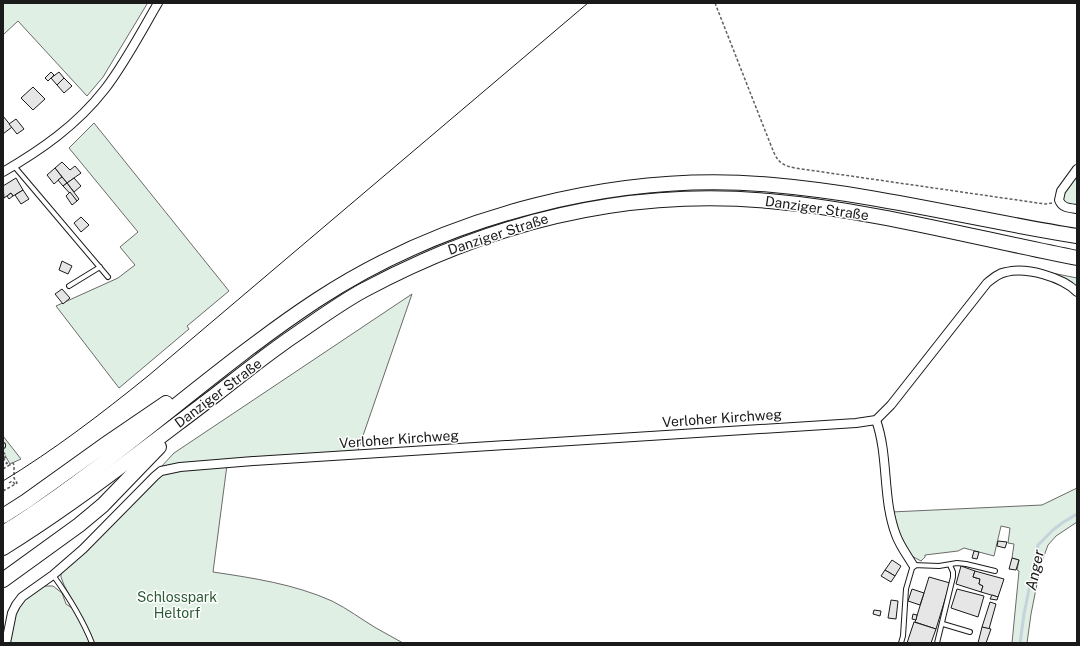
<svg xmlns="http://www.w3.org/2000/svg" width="1080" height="646" viewBox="0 0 1080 646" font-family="'Public Sans',sans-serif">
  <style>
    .green { fill: #e0efe3; stroke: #6a6a6a }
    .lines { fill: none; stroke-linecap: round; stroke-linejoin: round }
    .stream { stroke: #c6d2dc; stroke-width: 3 }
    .building { fill: #e6e6e6; stroke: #1a1a1a }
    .service-casing { stroke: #1a1a1a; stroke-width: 6 }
    .minor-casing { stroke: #1a1a1a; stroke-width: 10 }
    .trunk-casing { stroke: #1a1a1a; stroke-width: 16 }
    .path { stroke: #5f5f5f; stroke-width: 1.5; stroke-dasharray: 3 2; stroke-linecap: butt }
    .service { stroke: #fff; stroke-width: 4 }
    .minor { stroke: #fff; stroke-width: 8 }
    .trunk { stroke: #fff; stroke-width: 14 }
    .tram { stroke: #1a1a1a; stroke-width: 1 }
    .labels { text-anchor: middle; stroke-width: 3; stroke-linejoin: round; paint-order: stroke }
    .street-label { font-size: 14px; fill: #1a1a1a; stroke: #fff }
    .park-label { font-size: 14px; fill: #2b5a34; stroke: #fff }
    .water-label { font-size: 15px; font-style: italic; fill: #1a1a1a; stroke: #fff }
  </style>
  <rect width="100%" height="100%" fill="#fff"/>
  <g class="green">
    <path d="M3 3H146L147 4 103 77 87 96 18 21 4 34 3 33Z"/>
    <path d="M94 123 229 291 187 326 189 329 119 388 56 306 118 278 135 265 120 247 138 232 69 148Z"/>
    <path d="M1077 172V208C1073 207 1068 205 1065 203 1058 197 1073 178 1077 172Z"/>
    <path d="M1052 273 1077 278V289L1052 274Z"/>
    <path d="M412 294 357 453 160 468 174 453Z"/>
    <path d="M3 436 21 459 10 464 6 457 3 459Z"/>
    <path d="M227 465 213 572C253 578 294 584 332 601 348 609 361 619 376 628 385 633 394 638 403 643H93L84 622 64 585 61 577V571L163 473Z"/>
    <path d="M1077 488V522L1056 536 1048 545 1041 564 1031 614 1027 643H1012L1019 571 1017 570 1019 560 1012 558 1014 544 1008 543 1010 528 1001 526 994 556 964 548 958 551 925 555V557L921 561 908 554 891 512 1042 505Z"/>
    <path d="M44 586H53L62 593 66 604 75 610 90 643H8L15 612 24 598Z"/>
  </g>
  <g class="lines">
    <path class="stream" d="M1020 643 1024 614 1038 545 1053 530 1062 523 1077 514"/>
  </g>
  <g class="building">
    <path d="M51 72 54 75 48 81 45 78Z"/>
    <path d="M59 72 64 78 57 85 51 78Z"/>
    <path d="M64 78 72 86 64 93 57 85Z"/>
    <path d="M33 87 45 99 33 110 21 98Z"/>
    <path d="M3 116 12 127 3 134Z"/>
    <path d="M16 119 24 129 17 134 9 124Z"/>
    <path d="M62 162 70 170 75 166 81 173 67 183 55 168Z"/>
    <path d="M55 168 62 177 54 184 47 175Z"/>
    <path d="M62 177 67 183 63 186 58 180Z"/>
    <path d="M16 178 23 190 13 196 11 193 4 198 3 186Z"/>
    <path d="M74 178 81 186 74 192 67 183Z"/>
    <path d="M67 183 79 199 77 201 63 186Z"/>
    <path d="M23 190 29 199 21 204 15 195Z"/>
    <path d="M70 192 77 201 72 205 66 196Z"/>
    <path d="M11 193 13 196 9 199 7 196Z"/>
    <path d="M81 217 89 225 81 232 74 223Z"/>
    <path d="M62 261 72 266 68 274 59 270Z"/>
    <path d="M62 289 70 298 63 304 55 294Z"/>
    <path d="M998 541 1007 542 1005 548 997 546Z"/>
    <path d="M974 551 979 552 977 559 972 558Z"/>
    <path d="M1012 558 1019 560 1016 570 1009 569Z"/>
    <path d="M892 560 901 566 895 576 885 570Z"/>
    <path d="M961 566 975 571 973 577 980 579 979 584 983 586 981 592 956 584Z"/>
    <path d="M885 570 895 576 891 582 881 576Z"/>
    <path d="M975 571 1004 579 998 597 981 592 983 586 979 584 980 579 973 577Z"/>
    <path d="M929 577 950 583 936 629 915 622Z"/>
    <path d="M912 589 924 593 920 605 908 601Z"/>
    <path d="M957 589 984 596 978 617 951 608Z"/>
    <path d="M992 595 998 597 997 600 990 599Z"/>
    <path d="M891 600 898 601 896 619 888 618Z"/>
    <path d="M990 602 996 604 989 629 982 627Z"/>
    <path d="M874 610 881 611 880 616 873 614Z"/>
    <path d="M913 614 917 615 916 620 912 619Z"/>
    <path d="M914 622 936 629 931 643H907Z"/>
    <path d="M982 627 991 629 986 643H978Z"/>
  </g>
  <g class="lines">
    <g class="service-casing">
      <g id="service">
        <path d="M14 166 108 277"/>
        <path d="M69 286 100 267"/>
        <path d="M3 445V446"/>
        <path d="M53 575C68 596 82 618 92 643"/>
        <path d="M943 624 970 632"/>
        <path d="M901 643 903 636 906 589 913 565 939 566 957 563 966 564 995 571"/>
        <path d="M937 643 953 577V572L950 565"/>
      </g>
    </g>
    <g class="minor-casing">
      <g id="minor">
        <path d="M1077 169 1061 191 1059 200C1062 208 1069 208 1077 209"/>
        <path d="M3 172C41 150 77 125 105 89 125 63 141 32 158 3"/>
        <path d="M876 420C889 457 882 498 896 535 900 546 907 555 913 565"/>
        <path d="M6 643 12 613 16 605 22 597 53 575 83 549 155 476 161 471 180 467 253 461 856 423 876 420 891 405 987 283C993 278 999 273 1006 272 1027 267 1062 277 1077 292"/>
      </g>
    </g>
    <g class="trunk-casing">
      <g id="trunk">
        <path d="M3 516 25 502 106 444 166 403"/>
        <path d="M3 533C114 464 208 372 317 300 447 215 618 171 773 185 876 194 976 220 1077 236"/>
        <path d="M3 548C77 502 145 448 214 396 241 375 267 354 295 335 317 320 340 303 364 290 491 222 624 188 769 201 873 210 975 238 1077 258"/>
        <path d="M3 580 79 525 103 505 159 447"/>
      </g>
    </g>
    <g class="path">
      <path d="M715 3 770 143C776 158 778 165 795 168L1045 204 1052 203"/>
      <path d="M3 452 6 455 4 459"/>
      <path d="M3 460 4 459 7 463 3 465"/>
      <path d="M3 469 8 466"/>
      <path d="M9 483 12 481 15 484"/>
      <path d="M3 491 17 483 14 478V465L13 463 8 466 7 463"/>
    </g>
    <use href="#service" class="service"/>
    <use href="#minor" class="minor"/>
    <use href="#trunk" class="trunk"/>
    <path class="tram" d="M3 481C54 450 101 414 148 376L588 3"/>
  </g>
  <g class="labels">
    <g class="street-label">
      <text transform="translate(817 208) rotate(8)" y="5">Danziger Straße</text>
      <text transform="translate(498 234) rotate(-18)" y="5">Danziger Straße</text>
      <text transform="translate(218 393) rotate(-37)" y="5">Danziger Straße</text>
      <text transform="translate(722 418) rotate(-4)" y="5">Verloher Kirchweg</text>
      <text transform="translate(399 439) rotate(-4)" y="5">Verloher Kirchweg</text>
    </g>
    <g class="park-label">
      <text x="177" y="602">Schlosspark<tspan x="177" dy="16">Heltorf</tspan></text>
    </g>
    <g class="water-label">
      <text transform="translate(1035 570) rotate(-78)" y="5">Anger</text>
    </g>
  </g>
  <rect width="1080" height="646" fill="none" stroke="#1a1a1a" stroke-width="8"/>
</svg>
